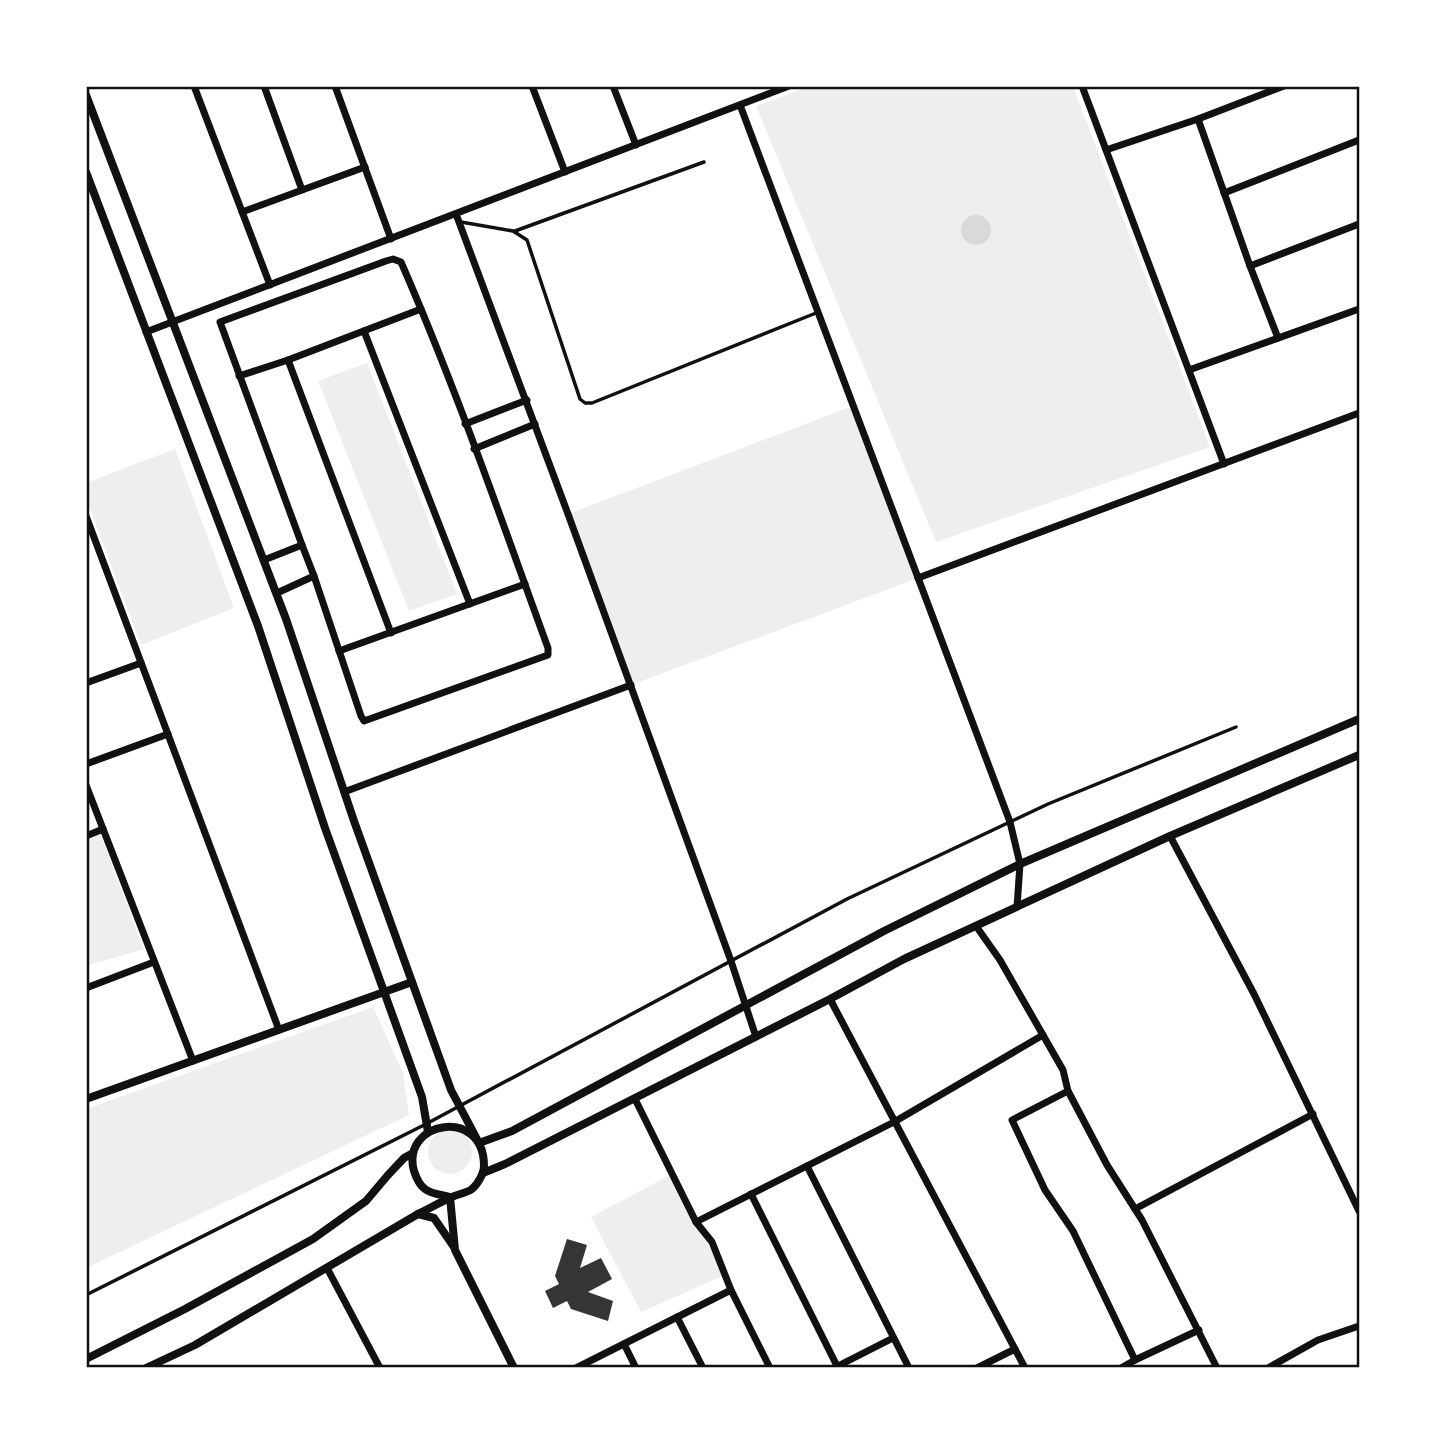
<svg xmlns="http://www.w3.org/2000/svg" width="1445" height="1454" viewBox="0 0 1445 1454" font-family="Raleway,sans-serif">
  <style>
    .green { fill: #eee }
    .water { fill: #d9d9d9 }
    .building { fill: #353535 }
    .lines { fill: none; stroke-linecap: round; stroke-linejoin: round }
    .service { stroke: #111; stroke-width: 3.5 }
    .minor { stroke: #111; stroke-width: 7 }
    .tertiary { stroke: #111; stroke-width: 8 }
    .neatline { fill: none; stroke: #111; stroke-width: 2.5 }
  </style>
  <rect width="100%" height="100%" fill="#fff"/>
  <g class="green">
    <path d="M810 86H1073L1210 447 936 542 756 106Z"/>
    <path d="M367 363 457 594 409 611 318 381Z"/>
    <path d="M853 406 918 578 631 685 568 514Z"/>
    <path d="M175 449 234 608 141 645 86 498V483Z"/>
    <path d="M99 831 144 949 86 966V836Z"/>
    <path d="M373 1007 403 1073 409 1115 86 1268V1109Z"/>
    <circle cx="450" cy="1152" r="22"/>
    <path d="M670 1175 725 1275 641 1312 591 1217Z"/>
  </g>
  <circle class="water" cx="976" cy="230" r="15"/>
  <path class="building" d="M567 1239 587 1245 580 1268 601 1258 612 1279 588 1292 613 1301 608 1321 571 1309 567 1301 553 1308 545 1291 559 1284 555 1276Z"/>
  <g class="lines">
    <g class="service">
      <path d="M461 222 513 231 527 240 580 399 585 403H592L816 313"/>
      <path d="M515 231 704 162"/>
      <path d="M86 1295 426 1124 847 899 1048 804 1236 727"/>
    </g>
    <g class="minor">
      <path d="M194 86 270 285"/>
      <path d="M264 86 302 190"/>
      <path d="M335 86 391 239"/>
      <path d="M532 86 565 172"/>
      <path d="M613 86 636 145"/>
      <path d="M1082 86 1224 464"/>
      <path d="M740 105 1010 822 1020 864 1017 907"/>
      <path d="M1198 119 1284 86"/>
      <path d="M1106 150 1198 119 1250 266"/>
      <path d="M1224 193 1359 140"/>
      <path d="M242 212 365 167"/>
      <path d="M456 214 568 514 731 961 756 1037"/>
      <path d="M364 331 470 604"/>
      <path d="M146 332 789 86"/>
      <path d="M1278 338 1250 266 1359 224"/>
      <path d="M288 360 391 633"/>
      <path d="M1189 370 1359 309"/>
      <path d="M239 376 288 360 421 309"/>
      <path d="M465 424 527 400"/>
      <path d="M474 449 535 424"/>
      <path d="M86 516 279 1030"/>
      <path d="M302 545 314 576"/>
      <path d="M264 560 302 545 220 322 386 261 393 259 401 262C456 388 501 519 548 648V655L364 721 361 716 314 576 277 593"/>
      <path d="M918 578 1359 413"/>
      <path d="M339 651 525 584"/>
      <path d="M86 683 141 663"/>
      <path d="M86 764 168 734"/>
      <path d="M86 785 193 1061"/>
      <path d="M344 792 631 685"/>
      <path d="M86 836 103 829"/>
      <path d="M1170 836 1254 994 1359 1211"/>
      <path d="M976 926 1000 960 1063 1070 1068 1091 1107 1165 1142 1220 1217 1368"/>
      <path d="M86 988 154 962"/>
      <path d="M830 999 1025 1368"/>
      <path d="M1068 1091 1012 1120 1045 1190 1073 1231 1135 1360 1199 1330"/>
      <path d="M635 1099 696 1222 894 1122 1043 1035"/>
      <path d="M807 1166 909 1368"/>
      <path d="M751 1194 837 1366"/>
      <path d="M1135 1209 1313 1114"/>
      <path d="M696 1222 712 1242 731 1290"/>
      <path d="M327 1268 380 1368"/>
      <path d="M677 1317 703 1368"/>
      <path d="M624 1344 636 1368"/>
      <path d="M576 1368 731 1290 770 1368"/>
      <path d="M834 1368 893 1338"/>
      <path d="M977 1368 1015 1349"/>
      <path d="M1121 1368 1135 1360"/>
      <path d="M1268 1368 1318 1340 1359 1326"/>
    </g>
    <g class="tertiary">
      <path d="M86 95 286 619 354 821 451 1090 479 1143"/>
      <path d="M86 172 258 626 325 828 422 1097 428 1132"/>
      <path d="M86 1099 412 982"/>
      <path d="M479 1143 512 1131 884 931 1020 864 1359 719"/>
      <path d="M483 1173 505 1164 830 999 904 959 1170 836 1359 755"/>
      <path d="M450 1197 455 1250 514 1368"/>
      <path d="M418 1214 434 1218 454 1247"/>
      <path d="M86 1359 185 1309 313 1239 366 1201 388 1175 404 1158 413 1153"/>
      <path d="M146 1368 195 1345 418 1214C429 1209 440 1202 452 1197 458 1194 467 1193 472 1189 478 1184 484 1173 484 1166 484 1106 400 1121 414 1171 416 1177 419 1185 425 1189 431 1194 443 1195 450 1197"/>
    </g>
  </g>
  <rect width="1445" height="1454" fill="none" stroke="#ffffff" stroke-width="175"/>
  <rect x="88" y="88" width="1270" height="1278" class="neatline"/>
</svg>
